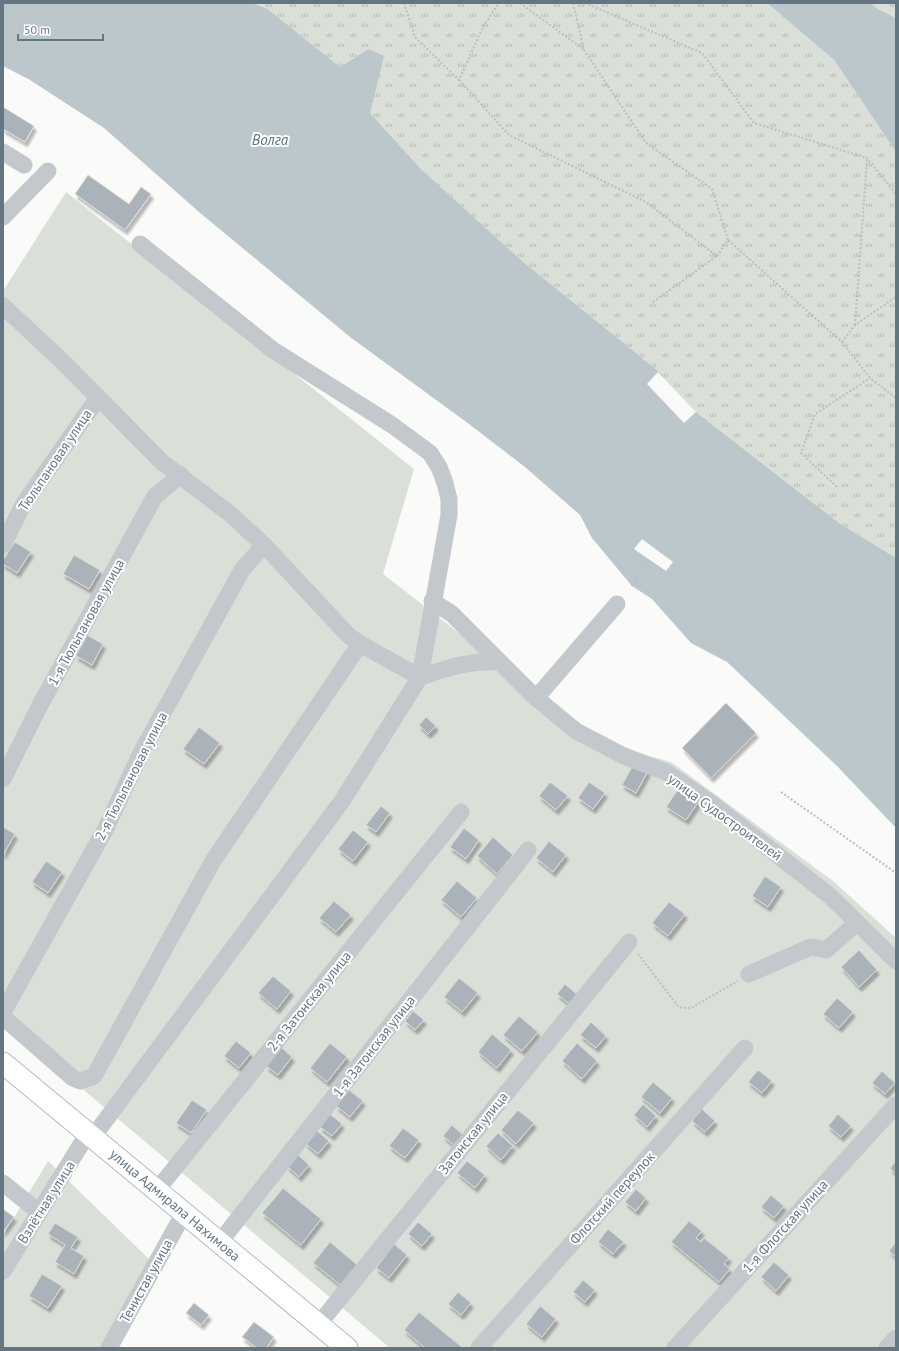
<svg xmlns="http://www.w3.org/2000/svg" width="899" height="1351" font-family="'PT Sans',sans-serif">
<defs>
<pattern id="grass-tufts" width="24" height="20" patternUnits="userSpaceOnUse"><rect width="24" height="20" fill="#dadfd7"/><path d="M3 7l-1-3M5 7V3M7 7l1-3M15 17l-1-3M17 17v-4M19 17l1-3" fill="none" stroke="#b4b9b4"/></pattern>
<filter id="shadow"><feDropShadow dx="2.5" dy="4.5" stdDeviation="1" flood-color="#0004"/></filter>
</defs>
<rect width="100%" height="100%" fill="#fafaf8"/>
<!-- grass -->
<g fill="url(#grass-tufts)">
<polygon points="252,3 767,3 834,60 896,152 896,558 839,523 696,412 657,370 521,260 422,170 370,113 368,49 340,67 268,9"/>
<polygon points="870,3 896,3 896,18 878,9"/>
</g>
<!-- garden -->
<g fill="#dadfd7">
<polygon points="66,192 414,469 383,574 599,742 671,762 833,881 896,938 896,1327 879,1348 390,1348 3,1022 3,291"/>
<polygon points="48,1161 152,1262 101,1348 3,1348 3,1236"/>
</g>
<!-- water -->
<g fill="#bbc7cb">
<polygon points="3,3 252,3 268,9 340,67 368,49 384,56 370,113 422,170 521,260 657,370 696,412 839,523 896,558 896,828 838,767 727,662 691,643 652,599 632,586 592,538 580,515 525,467 469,424 350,337 199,212 104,128 30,80 3,66"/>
<polygon points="767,3 870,3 878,9 896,18 896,152 834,60"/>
</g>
<!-- pier -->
<g fill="#fafaf8">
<polygon points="658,372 696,412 684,423 647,384"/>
<polygon points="642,539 673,562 666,571 634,549"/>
</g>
<!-- building -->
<g fill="#aab3b9" stroke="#dcdcda" filter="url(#shadow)">
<polygon points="3,107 34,126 25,142 3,129"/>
<polygon points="88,175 129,204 141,187 151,194 125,230 75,194"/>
<polygon points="15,542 31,552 17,573 3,564 3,560"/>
<polygon points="74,555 100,570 89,589 63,574"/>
<polygon points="87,635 103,644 92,665 76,656"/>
<polygon points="726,703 756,733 711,778 682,748"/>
<polygon points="426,717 436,726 428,734 419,725"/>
<polygon points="199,727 220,743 204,764 183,749"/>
<polygon points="634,763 648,771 636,793 622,785"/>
<polygon points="550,782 568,796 556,810 539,796"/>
<polygon points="589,782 605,793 593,809 578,798"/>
<polygon points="679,788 699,801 686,820 666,807"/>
<polygon points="381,806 390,813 376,832 366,825"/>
<polygon points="3,827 15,834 3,855"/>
<polygon points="464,828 479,840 466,859 450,847"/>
<polygon points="353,830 368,842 353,861 338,849"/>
<polygon points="493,837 513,855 497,874 477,856"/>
<polygon points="549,841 566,855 553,872 536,858"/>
<polygon points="46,861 62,872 48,893 32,882"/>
<polygon points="765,876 781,887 768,907 752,896"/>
<polygon points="457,881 477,898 461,917 441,900"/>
<polygon points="334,901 351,915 336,932 319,918"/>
<polygon points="669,902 685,914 668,936 652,923"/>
<polygon points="859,950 877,970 859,987 841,967"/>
<polygon points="273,976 291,991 277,1009 258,993"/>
<polygon points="459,978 478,993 462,1012 444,997"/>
<polygon points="565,984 581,998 573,1007 557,994"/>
<polygon points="837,998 853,1012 839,1028 823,1014"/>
<polygon points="413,1011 424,1020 415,1030 405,1021"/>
<polygon points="519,1016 538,1032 522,1051 503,1035"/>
<polygon points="591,1022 606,1036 596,1048 580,1035"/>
<polygon points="492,1034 511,1050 497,1068 478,1052"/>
<polygon points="236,1041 251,1053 239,1068 224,1056"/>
<polygon points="330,1043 347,1057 327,1082 310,1068"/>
<polygon points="577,1043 597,1061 582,1079 562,1061"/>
<polygon points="281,1047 292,1057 278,1075 266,1066"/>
<polygon points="758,1070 772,1081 762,1093 748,1082"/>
<polygon points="882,1071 895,1083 885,1094 872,1083"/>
<polygon points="653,1082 672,1098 660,1113 641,1097"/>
<polygon points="349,1090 363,1101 350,1117 336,1106"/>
<polygon points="192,1100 207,1110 191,1133 176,1123"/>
<polygon points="643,1104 656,1116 647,1127 634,1115"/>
<polygon points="702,1109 715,1121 705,1132 692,1121"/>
<polygon points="518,1110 534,1123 516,1144 501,1130"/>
<polygon points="330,1114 342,1124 332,1136 320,1127"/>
<polygon points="838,1114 851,1126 841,1137 828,1126"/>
<polygon points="452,1125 463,1135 455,1146 443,1136"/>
<polygon points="403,1128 419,1140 405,1158 389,1146"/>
<polygon points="316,1130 329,1141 318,1154 305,1143"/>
<polygon points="498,1133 513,1146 501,1160 486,1146"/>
<polygon points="297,1154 309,1165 299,1177 287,1166"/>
<polygon points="467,1161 485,1175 475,1188 457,1173"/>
<polygon points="896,1161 896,1174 890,1168"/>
<polygon points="283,1188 321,1219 301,1245 262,1213"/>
<polygon points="636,1189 646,1198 636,1211 625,1202"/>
<polygon points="771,1195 784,1206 774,1218 761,1207"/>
<polygon points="3,1209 14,1217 3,1232"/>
<polygon points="689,1221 702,1231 696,1238 701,1242 704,1238 729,1258 724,1264 730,1269 719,1282 671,1242"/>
<polygon points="418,1222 432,1234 422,1246 408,1234"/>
<polygon points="55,1223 78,1237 71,1248 84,1256 74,1274 55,1262 65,1245 48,1234"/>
<polygon points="608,1229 624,1242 613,1254 598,1242"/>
<polygon points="330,1242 361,1268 344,1288 313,1263"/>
<polygon points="896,1242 896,1257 889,1251"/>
<polygon points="394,1244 407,1255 389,1278 376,1268"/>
<polygon points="774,1262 789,1275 776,1291 761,1277"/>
<polygon points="42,1274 62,1286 48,1308 29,1296"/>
<polygon points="583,1280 595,1290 585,1302 573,1292"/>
<polygon points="458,1292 471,1303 461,1315 448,1304"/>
<polygon points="194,1303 209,1315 201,1325 186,1313"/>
<polygon points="540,1306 556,1319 542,1337 526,1324"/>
<polygon points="419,1312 463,1348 425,1348 404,1330"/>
<polygon points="254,1322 274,1337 266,1348 257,1348 242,1337"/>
</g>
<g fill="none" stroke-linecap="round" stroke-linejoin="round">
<!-- major casing -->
<g stroke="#b5babe" stroke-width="23">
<polyline id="major" points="3,1063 347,1348"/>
</g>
<!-- path -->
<g stroke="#bbbfc2" stroke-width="2" stroke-dasharray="2 2" stroke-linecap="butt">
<polyline points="404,3 415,37 459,80 483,27 499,3"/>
<polyline points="520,3 583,49"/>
<polyline points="573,3 584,50 646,143 712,189 728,240"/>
<polyline points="585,3 702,53 754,123 867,158 896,194"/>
<polyline points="459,80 509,135 646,202 717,256 728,240 842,342 870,378 896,398"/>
<polyline points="653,302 717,256"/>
<polyline points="855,325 867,159"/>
<polyline points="842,342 855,325 896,297"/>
<polyline points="837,487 801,453 815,414 870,378"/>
<polyline points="632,586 648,559"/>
<polyline points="781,792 896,873"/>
<polyline points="638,954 678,1006 682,1008 691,1008 738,981"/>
</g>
<!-- minor -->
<g stroke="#c3c8cc" stroke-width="17">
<polyline points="3,152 24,165"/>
<polyline points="3,217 48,171"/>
<polyline points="3,306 64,363 163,463 229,513 264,545 348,635 360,644 420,677 449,515 449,499 445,483 439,467 430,453 392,425 273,350 140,244"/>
<polyline points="3,545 23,505 98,398"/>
<polyline points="432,601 452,614 536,698 576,731 624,756 666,772 711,803 830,896 896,961"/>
<polyline points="536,698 617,604"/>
<polyline points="3,779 39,707 155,496 181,475"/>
<polyline points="749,974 811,947 826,950 857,923"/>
<polyline points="3,1012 106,828 143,749 242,570 264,545"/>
<polyline points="3,1017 73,1078 80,1081 94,1076 213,861 360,644"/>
<path d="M93,1137l249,-336 78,-124c28,-9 50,-17 79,-15"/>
<polyline points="3,1183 39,1212"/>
<polyline points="157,1190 461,812"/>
<polyline points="219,1243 528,850"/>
<polyline points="3,1271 88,1133"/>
<polyline points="318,1325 629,942"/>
<polyline points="109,1348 184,1213"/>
<polyline points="479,1348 745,1048"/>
<polyline points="675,1348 896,1105"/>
<polyline points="887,1348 896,1338"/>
</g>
<!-- major -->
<use href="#major" stroke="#fff" stroke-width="21"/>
</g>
<g text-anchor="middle" stroke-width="4" stroke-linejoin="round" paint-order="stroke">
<!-- street labels -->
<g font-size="14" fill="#657683" stroke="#fff">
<text transform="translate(55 460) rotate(-56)" y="5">Тюльпановая улица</text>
<text transform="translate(86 622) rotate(-61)" y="5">1-я Тюльпановая улица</text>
<text transform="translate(131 776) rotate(-63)" y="5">2-я Тюльпановая улица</text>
<text transform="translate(725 817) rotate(36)" y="5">улица Судостроителей</text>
<text transform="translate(309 1001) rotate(-51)" y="5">2-я Затонская улица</text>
<text transform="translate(374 1046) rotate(-52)" y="5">1-я Затонская улица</text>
<text transform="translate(473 1133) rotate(-51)" y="5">Затонская улица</text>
<text transform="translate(612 1198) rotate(-48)" y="5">Флотский переулок</text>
<text transform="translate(46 1202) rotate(-58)" y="5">Взлётная улица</text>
<text transform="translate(175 1205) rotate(40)" y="5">улица Адмирала Нахимова</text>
<text transform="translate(785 1226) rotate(-48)" y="5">1-я Флотская улица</text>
<text transform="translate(146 1281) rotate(-61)" y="5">Тенистая улица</text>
</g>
<!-- water labels -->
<g font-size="15" font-style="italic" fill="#60757c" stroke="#fff">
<text x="270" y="145">Волга</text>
</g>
</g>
<!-- border -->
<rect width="899" height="1351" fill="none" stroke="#657683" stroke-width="8"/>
<!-- scale -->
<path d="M18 34v6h85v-6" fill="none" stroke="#657683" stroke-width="2"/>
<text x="24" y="34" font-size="12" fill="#657683" stroke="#ffffff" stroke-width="3" paint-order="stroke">50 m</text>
</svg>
